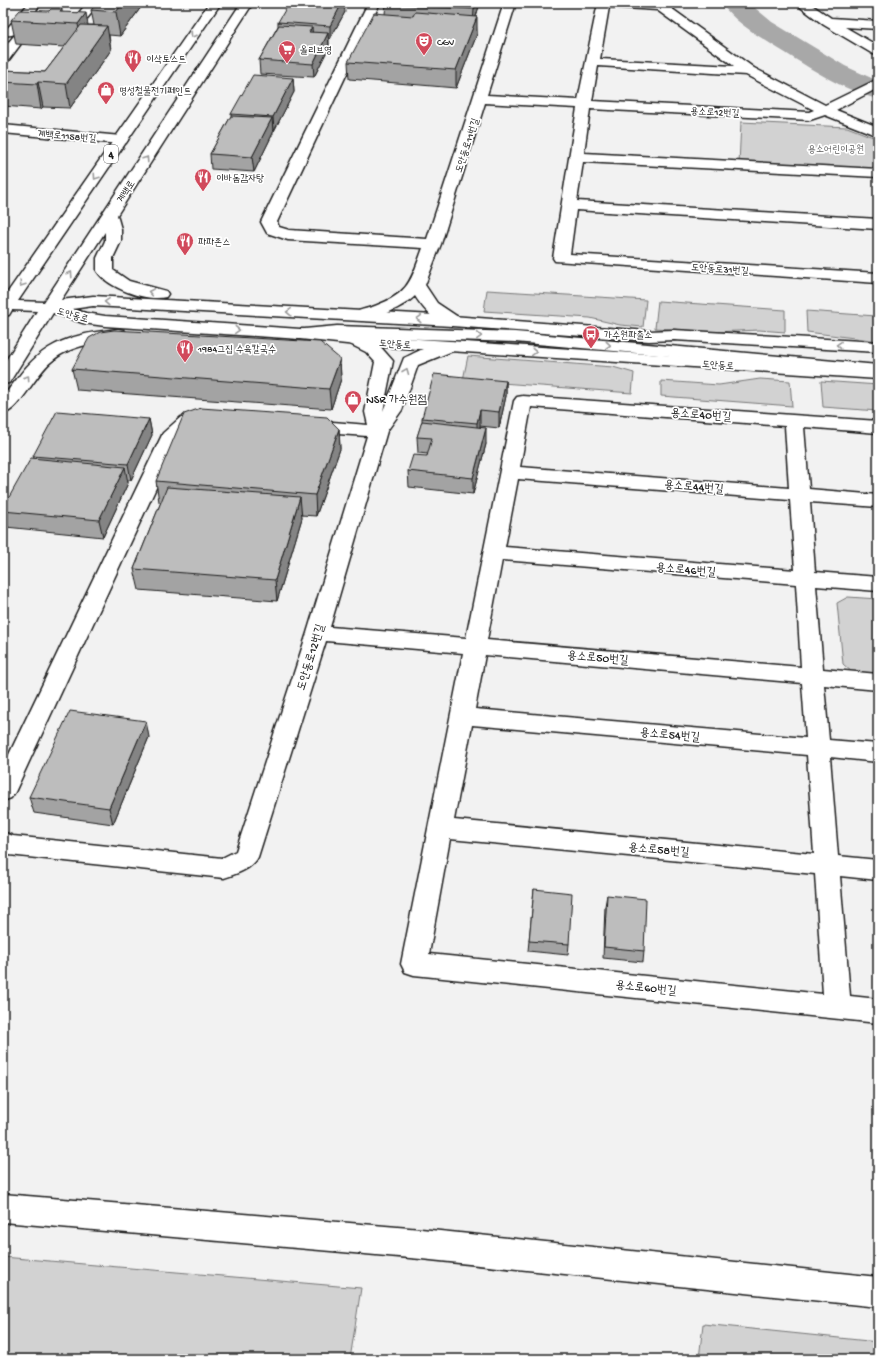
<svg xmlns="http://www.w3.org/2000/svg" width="881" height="1362" font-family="'Gochi Hand','Poor Story',sans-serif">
<rect width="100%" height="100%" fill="#f2f2f2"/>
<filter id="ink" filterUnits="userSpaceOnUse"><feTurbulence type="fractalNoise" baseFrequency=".025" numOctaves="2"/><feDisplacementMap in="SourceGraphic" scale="8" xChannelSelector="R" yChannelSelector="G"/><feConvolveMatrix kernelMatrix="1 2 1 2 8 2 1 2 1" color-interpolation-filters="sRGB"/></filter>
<g filter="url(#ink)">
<!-- green -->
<g fill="#d2d2d2" stroke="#777">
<polygon points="741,122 847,127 878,139 878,171 739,164"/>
<polygon points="487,290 646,300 643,327 620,325 590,318 484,311"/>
<polygon points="658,301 785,310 785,332 759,330 714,332 655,328"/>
<polygon points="806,311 876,316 878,341 807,332"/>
<polygon points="468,356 613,367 634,373 632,393 463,380"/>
<polygon points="760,379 790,381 792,406 661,396 661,381 719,385"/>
<polygon points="821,381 878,385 878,411 823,407"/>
<polygon points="848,597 878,599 878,676 854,674 843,664 837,603"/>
<polygon points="3,1257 361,1288 350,1359 3,1359"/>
<polygon points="703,1324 878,1342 878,1359 699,1359"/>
</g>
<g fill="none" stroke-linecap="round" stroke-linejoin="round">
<!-- river -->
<path fill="#a8a8a8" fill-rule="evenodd" d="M721,3h28l23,19 73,44 33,15v18c-36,-9 -68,-31 -99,-50 -19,-12 -45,-27 -58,-46z"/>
<!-- minor casing -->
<g stroke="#1c1c1c" stroke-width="3">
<g id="minor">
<path d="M29,3h13l-20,23 45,1 20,-24h13l-26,31 -45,-1 -21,28 -5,1v-13l15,-18c-4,4 -7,5 -12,4l-2,-3z"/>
<path d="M368,3h12l-103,219 2,5 10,3 138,9 77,-236h12l-29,92 91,5 20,-97h66l90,65 71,37 53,-26v9l-42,22 42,17v9l-53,-21 -15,5 -220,-11 -6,44 294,16v8l-295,-15 -6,39 301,18v10l-302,-19 -6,44 308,19v10l-323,-22 -2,-3 24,-150 -92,-5 -44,141 -16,41 12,18 21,14 2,4 -2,4c-18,4 -34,-15 -43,-29 -11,11 -45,27 -60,24l-2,-4c4,-7 15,-7 22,-10 35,-13 36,-26 48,-58l-135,-8 -21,-7 -6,-11zM609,7l48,3 77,56 -134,-7zM598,66l148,9 68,35 -5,2 -217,-11z"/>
<polygon points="795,3 809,3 831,18 878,21 878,29 845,27 878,46 878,55 873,54 824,25"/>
<polygon points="3,125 121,136 126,137 128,140 126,143 121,144 3,133"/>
<path d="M337,326l178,6 363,33v10l-363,-33 -152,-5 15,7 15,17 -10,50 21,-53c13,-6 37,-19 51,-16l3,4 -3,4 -37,15 -16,45 -15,21 -57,196 136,11 48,-237 3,-4 6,-1 355,25v12l-74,-6 5,62 69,6v12l-68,-5 5,70 63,5v14l-62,-5 7,83 55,5v16l-54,-5 5,55 49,4v18l-48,-5 8,99 40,4v20l-38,-4 10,120 28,3v24l-464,-48 -9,-3 -4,-8 62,-311 -137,-12 -68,216c-6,12 -22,17 -34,21l-215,-23 -6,-2v-21l10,4 209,22 14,-7 71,-218 60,-197 -58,-4 -6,-2 -3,-4 3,-4 6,-2 59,5 -3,-13 10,-50 -9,-10 -16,-8 -3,-4 3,-3 -50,2 -6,-1 -3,-4 3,-4zM531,407l254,19 4,62 -269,-21zM518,479l272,21 5,70 -290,-23zM502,560l294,24 5,83 -314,-27zM485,655l317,28 4,55 -331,-29zM472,725l335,30 7,99 -360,-34zM450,839l365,35 8,120 -394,-40z"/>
<polygon points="205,413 211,414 214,418 211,422 193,426 180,436 15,792 11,798 3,801 3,767 163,433 181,417"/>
<polygon points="3,1194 421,1229 878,1277 878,1307 421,1259 3,1222"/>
</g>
</g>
<!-- major casing -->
<g stroke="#1c1c1c" stroke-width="3">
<g id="major">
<path d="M209,3h12l-203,298 26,1 197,-299h12l-136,212 4,14v12l-8,17v12l16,11 37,10 2,3 -2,3c-20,5 -58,-9 -69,-26v-13l8,-17v-9l-44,68 32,-4 359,20 197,15 25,-1 204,12v10l-204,-12 -25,1 -197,-15 -340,-19 -19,-1 -21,3 14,4 19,3 195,13 56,6 522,34v10l-522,-34 -56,-6 -195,-13 -22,-3 -30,-10 -44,70 -6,1v-19l34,-54 -25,-1 -3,5 -6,1v-17z"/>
<path d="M118,329l6,1 3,4 -3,4c-25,6 -51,5 -72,23 -16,12 -32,49 -49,53 0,-4 -1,-11 0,-15 2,-6 10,-15 14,-20 27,-38 57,-45 101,-50z"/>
</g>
</g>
<!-- minor -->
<use href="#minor" fill="#fff" fill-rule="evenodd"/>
<!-- major -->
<use href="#major" fill="#fff" fill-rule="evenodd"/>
</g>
<!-- wall -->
<g fill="#a3a3a3" stroke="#1c1c1c">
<polygon points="144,3 120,36 109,35 111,50 70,108 43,107 41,109 3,106 3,70 45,72 64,47 16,44 11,20 49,11 62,9 62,12 88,25 94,25 91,10"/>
<polygon points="386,3 480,3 476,16 477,34 456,88 349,79 348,62 385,14"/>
<polygon points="345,12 330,39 329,39 329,47 314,77 260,74 259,60 278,26 278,22"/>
<polygon points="293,78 294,92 274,131 273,131 273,133 254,172 211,169 210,154 231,116 231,114"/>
<polygon points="340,359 341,379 331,409 77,390 72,369"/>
<polygon points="506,381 506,396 499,428 480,426 480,427 486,444 473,494 409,487 408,471 427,456 428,454 418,453 417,437 422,422 422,418"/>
<polygon points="149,419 152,435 131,480 128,480 128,483 103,537 6,527 3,516 3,508 34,458 33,456"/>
<polygon points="339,429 340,449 316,516 301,515 302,518 277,601 139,590 134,569 161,502 159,502 156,481"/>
<polygon points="149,737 113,824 34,813 29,797"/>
<polygon points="534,889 569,944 568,955 528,951"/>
<polygon points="607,895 644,951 643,962 603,958 605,906"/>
</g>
<!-- shaded-wall -->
<g fill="#848484" stroke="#1c1c1c">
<polygon points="123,3 144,3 120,36 116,12"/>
<polygon points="342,3 344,3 345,12 330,39 330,26"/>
<polygon points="475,3 480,3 473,26 474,9"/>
<polygon points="86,13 90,37 82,48 78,24"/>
<polygon points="477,17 477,34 456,88 456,70"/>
<polygon points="107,26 111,50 70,108 66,84"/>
<polygon points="312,27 313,41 309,32"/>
<polygon points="328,33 329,47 314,77 313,64"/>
<polygon points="293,78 294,92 274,131 273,117"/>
<polygon points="38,82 43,107 41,109 37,84"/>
<polygon points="272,118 273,133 254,172 252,157"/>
<polygon points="340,359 341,379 331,409 329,389"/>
<polygon points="506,381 506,396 499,428 499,412"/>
<polygon points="480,410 480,426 477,439 477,423"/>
<polygon points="149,419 152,435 131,480 128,464"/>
<polygon points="486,428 486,444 473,494 473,478"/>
<polygon points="339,429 340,449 316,516 315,495"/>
<polygon points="125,467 128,483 103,537 99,520"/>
<polygon points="300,497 302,518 277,601 275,580"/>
<polygon points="146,721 149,737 113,824 109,808"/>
</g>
<!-- building -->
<g fill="#bdbdbd" stroke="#1c1c1c">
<polygon points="97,3 123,3 116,12 91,10"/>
<polygon points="289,3 342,3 330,26 278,22"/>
<polygon points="386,3 475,3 474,9 385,4"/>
<polygon points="51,9 62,9 60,12 86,13 78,24 11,20 20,10 49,11"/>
<polygon points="415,12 477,17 456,70 348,62 374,13 413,16"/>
<polygon points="81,25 107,26 66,84 38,82 37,84 3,82 3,70 45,72"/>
<polygon points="279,25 312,27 309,32 328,33 313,64 259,60"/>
<polygon points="253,75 293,78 273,117 231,114"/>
<polygon points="231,116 272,118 252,157 210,154"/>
<polygon points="114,330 320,342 340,359 329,389 72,369 89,338 100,332"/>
<polygon points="434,374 506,381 499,412 480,410 477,423 422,418"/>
<polygon points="201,408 327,417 339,429 315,495 156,481 184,414"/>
<polygon points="57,411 149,419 128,464 33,456"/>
<polygon points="422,421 486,428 473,478 408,471 413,455 427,456 432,438 417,437"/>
<polygon points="31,458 125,467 99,520 3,511 3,508"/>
<polygon points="167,487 300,497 275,580 134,569"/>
<polygon points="70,711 146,721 109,808 29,797"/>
<polygon points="534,889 572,893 569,944 529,941"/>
<polygon points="607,895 646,899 644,951 604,947"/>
</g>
<!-- one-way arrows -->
<defs><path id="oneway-chevron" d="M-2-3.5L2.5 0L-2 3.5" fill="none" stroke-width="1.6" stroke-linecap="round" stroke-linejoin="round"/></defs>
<g stroke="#999">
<use href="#oneway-chevron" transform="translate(193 35) rotate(125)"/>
<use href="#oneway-chevron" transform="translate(146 159) rotate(-57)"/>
<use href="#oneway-chevron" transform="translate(96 177) rotate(124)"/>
<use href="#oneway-chevron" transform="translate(70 274) rotate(-57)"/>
<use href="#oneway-chevron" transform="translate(22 284) rotate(124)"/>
<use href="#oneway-chevron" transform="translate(151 292) rotate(-170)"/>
<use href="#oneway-chevron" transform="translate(107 302) rotate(-177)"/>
<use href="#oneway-chevron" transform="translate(289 312) rotate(-177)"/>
<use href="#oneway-chevron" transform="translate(419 319) rotate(-177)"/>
<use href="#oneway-chevron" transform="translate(237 330) rotate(4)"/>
<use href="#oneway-chevron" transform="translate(479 336) rotate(2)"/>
<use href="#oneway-chevron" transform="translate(608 345) rotate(5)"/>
<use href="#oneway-chevron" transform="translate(839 345) rotate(-176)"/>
<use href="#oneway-chevron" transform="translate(534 352) rotate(4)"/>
<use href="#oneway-chevron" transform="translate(406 371) rotate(-68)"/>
<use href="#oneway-chevron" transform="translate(27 378) rotate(-55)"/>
</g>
</g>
<!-- icons -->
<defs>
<g id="theatre-pin" transform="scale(0.9)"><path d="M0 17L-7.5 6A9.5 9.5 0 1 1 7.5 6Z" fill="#d1495b" stroke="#fff"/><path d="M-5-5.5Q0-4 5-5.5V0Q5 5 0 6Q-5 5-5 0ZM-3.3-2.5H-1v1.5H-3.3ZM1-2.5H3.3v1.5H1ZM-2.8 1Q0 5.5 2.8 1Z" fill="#fff"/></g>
<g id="supermarket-pin" transform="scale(0.9)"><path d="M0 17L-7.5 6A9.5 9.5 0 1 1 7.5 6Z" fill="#d1495b" stroke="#fff"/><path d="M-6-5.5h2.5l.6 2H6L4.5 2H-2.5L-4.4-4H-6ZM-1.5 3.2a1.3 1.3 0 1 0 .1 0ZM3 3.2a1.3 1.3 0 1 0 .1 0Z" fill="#fff"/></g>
<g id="restaurant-pin" transform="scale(0.9)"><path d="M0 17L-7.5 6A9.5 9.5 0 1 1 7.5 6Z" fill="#d1495b" stroke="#fff"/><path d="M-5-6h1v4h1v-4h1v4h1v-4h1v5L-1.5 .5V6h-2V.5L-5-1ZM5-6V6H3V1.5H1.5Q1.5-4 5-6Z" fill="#fff"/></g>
<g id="shop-pin" transform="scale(0.9)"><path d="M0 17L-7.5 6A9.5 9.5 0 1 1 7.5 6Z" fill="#d1495b" stroke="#fff"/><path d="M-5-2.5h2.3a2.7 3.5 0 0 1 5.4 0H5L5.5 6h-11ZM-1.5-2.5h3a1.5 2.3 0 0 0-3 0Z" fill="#fff"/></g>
<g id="bus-pin" transform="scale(0.9)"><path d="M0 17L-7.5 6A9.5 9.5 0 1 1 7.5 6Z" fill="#d1495b" stroke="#fff"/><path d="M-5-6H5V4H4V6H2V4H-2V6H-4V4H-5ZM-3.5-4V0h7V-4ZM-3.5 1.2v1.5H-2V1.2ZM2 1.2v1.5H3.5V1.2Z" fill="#fff"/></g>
</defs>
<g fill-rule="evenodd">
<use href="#theatre-pin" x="424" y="41"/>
<use href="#supermarket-pin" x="287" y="49"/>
<use href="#restaurant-pin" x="133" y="58"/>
<use href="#shop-pin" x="106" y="90"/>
<use href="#restaurant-pin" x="203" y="177"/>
<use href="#restaurant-pin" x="185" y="241"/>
<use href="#bus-pin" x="591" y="334"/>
<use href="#restaurant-pin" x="185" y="348"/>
<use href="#shop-pin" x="353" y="399"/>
</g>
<g text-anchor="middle" stroke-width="3.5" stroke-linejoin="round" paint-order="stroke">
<!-- far-poi labels -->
<g font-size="10" fill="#1c1c1c" stroke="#fff" text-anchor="start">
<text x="437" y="45">CGV</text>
<text x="300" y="53">올리브영</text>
<text x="146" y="62">이삭토스트</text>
<text x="119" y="94">명성철물전기페인트</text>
<text x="216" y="181">이바돔감자탕</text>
<text x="198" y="245">파파존스</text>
<text x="604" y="338">가수원파출소</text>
<text x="198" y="352">1984그집 수육칼국수</text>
</g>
<!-- far-street labels -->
<g font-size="10" fill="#1c1c1c" stroke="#fff">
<text transform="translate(715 111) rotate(3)" y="4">용소로12번길</text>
<text transform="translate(67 135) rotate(5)" y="4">계백로1158번길</text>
<text transform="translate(466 145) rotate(-72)" y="4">도안동로11번길</text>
<text transform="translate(125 191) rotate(-57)" y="4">계백로</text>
<text transform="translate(720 268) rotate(4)" y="4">도안동로31번길</text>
<text transform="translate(73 314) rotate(16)" y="4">도안동로</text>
<text transform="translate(395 343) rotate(4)" y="4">도안동로</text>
<text transform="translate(718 364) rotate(4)" y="4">도안동로</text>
</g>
<!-- far-park labels -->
<g font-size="10" fill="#5c5c5c" stroke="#fff">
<text x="836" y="152">용소어린이공원</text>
</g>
<!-- shield labels -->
<rect fill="#fff" stroke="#606060" stroke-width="1" x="104" y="145" width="14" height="18" rx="3"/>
<g font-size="11" font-weight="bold" fill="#1c1c1c">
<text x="111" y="158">4</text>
</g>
<!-- poi labels -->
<g font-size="12" fill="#1c1c1c" stroke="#fff" text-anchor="start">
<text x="366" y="403">NSR 가수원점</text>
</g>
<!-- street labels -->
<g font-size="12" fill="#1c1c1c" stroke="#fff">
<text transform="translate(701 414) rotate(4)" y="4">용소로40번길</text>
<text transform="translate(694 486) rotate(5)" y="4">용소로44번길</text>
<text transform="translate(686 569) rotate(5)" y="4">용소로46번길</text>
<text transform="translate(310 657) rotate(-73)" y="4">도안동로12번길</text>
<text transform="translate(598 657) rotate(5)" y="4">용소로50번길</text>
<text transform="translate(670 734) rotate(5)" y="4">용소로54번길</text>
<text transform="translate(659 849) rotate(5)" y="4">용소로58번길</text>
<text transform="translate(646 987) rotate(6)" y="4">용소로60번길</text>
</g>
</g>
<!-- margin -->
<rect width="881" height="1362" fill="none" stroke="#fff" stroke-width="16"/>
<rect x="8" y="8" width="865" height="1346" fill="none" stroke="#1c1c1c" stroke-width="1.5" filter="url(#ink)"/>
</svg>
